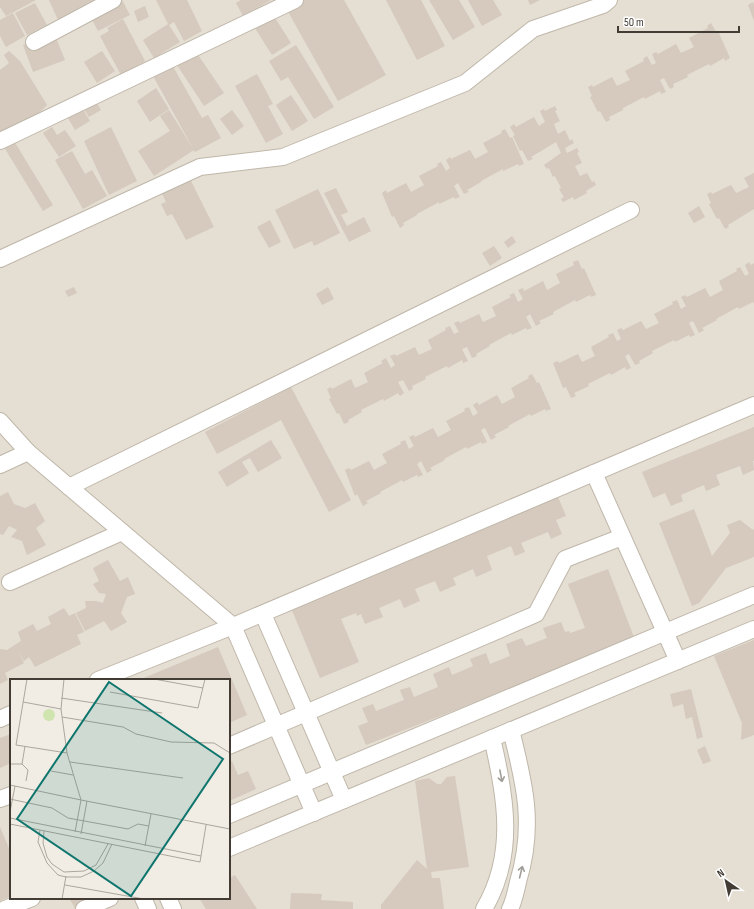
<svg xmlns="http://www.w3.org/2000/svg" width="754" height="909" font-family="'Sofia Sans Condensed',sans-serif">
<rect width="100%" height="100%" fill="#f1ece4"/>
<!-- residential -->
<path fill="#e5ded2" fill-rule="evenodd" d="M0,0h754v909h-754zM11,680h218v218h-218z"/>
<!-- building -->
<g fill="#d5cabd">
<polygon points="0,0 36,0 6,16 0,7"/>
<polygon points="49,0 100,0 58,20"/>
<polygon points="107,0 122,0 130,15 98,31 87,10"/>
<polygon points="156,0 187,0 202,31 184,41 174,22 169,25 180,42 154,58 143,40 168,24"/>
<polygon points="241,0 271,0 243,16 236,3"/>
<polygon points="300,0 344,0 386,75 338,101 286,8"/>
<polygon points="386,0 421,0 445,46 417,60"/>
<polygon points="429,0 459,0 475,27 453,40"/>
<polygon points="468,0 493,0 502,15 482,26"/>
<polygon points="528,0 540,0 530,5"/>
<polygon points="753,2 754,5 754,21 748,5"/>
<polygon points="35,3 47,25 27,35 15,13"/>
<polygon points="145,6 149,17 138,22 134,11"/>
<polygon points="13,13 25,36 6,47 0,36 0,20"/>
<polygon points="272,13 291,43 272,55 253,25"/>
<polygon points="123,19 145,61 121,75 100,36 109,31 107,28"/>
<polygon points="711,23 716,32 718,31 730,58 725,61 724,58 710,66 709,64 687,75 688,77 673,84 674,87 670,89 664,78 660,80 666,92 661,94 660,91 645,99 644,97 623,108 623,110 609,117 610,120 606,122 600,111 598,112 590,97 592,96 588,87 592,85 593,87 612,77 617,86 630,80 625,71 644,61 643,59 647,56 652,65 656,63 652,54 656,52 658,54 676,44 681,53 694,47 689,38 708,28 707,26"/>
<polygon points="54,33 65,60 33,72 23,45"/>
<polygon points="296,45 334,107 314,119 288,77 281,81 269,61"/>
<polygon points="194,49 224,93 204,106 175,62"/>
<polygon points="9,51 20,61 47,105 34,118 3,135 0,131 0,70 9,63 4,55"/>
<polygon points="102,51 115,71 97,83 84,62"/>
<polygon points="171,63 202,118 208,115 221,138 195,152 152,74"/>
<polygon points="257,74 273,104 268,106 283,134 266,143 235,86"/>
<polygon points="156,88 169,109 150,122 137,101"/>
<polygon points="291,95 308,121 292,131 276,105"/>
<polygon points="93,96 101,110 89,117 81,104"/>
<polygon points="77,99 90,121 75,130 62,108"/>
<polygon points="555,106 557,110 555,111 560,121 554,124 558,134 565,130 570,141 572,139 574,143 565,148 566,151 567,153 577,148 579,152 577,153 582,163 575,166 580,176 587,173 592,182 594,181 596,185 586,191 587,193 574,200 573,197 563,202 561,199 564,197 559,189 561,188 555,176 553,177 549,168 547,169 544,165 561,153 556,142 531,157 533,159 528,161 522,150 520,151 513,136 515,135 510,127 514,124 516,127 534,117 539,126 545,122 540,111 544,109 545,111"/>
<polygon points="169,110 194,150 154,176 138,151 170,131 160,116"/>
<polygon points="232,110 244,126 232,135 220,119"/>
<polygon points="52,127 57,135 65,130 76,146 59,157 43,133"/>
<polygon points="111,127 137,181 109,195 84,141"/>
<polygon points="505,129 510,138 512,137 524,164 519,166 518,164 503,171 503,169 481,181 481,182 467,190 469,192 464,194 458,183 454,186 460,197 455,199 454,197 439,204 439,202 417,214 417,215 403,223 404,225 400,228 394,216 392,217 382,193 386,190 387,193 406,183 411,192 424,185 419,176 438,166 437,164 441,162 446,171 450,168 446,160 450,157 451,159 470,150 475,159 488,152 483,143 502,133 501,131"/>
<polygon points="14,141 53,205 43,211 4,147"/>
<polygon points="72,151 85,174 92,170 107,196 83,209 55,160"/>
<polygon points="186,171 214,227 186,240 172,214 167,216 161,204 166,202 158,185"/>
<polygon points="754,173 754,209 728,225 729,227 725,229 719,218 717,219 709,204 711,203 707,194 711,192 712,194 731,185 736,193 749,187 744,178"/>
<polygon points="336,188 348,212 341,215 347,226 364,217 371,231 349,242 324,193"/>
<polygon points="318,189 340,233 314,246 312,241 294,249 275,210"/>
<polygon points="699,206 705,217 694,223 688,213"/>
<polygon points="270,220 281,242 269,248 257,227"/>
<polygon points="512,236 516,242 508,248 504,242"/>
<polygon points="494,246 502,258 490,266 482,253"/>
<polygon points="578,260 582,269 584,268 596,295 591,297 590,295 576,302 575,300 553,312 554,314 539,321 541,323 536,326 530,314 526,317 532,328 527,330 526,328 512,335 511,333 489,345 490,346 476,354 477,356 472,358 467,347 462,349 468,361 463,363 462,360 448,368 447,366 425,377 426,379 412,386 413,389 409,391 403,380 398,382 404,393 400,396 398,393 384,401 383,399 361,410 362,412 348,420 349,422 344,424 339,413 337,414 329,399 331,398 327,389 331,387 332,389 351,379 355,388 368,382 364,373 383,363 381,361 386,358 391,368 395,365 390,356 395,354 396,356 415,347 419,355 432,349 428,340 446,330 445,328 450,326 454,334 459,332 454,323 459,321 460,323 479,314 483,322 496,316 492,307 511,297 509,295 514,293 518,302 523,299 518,290 523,288 524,291 543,281 547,290 560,283 556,274 574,265 573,262"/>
<polygon points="749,262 751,265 754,263 754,304 753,302 739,309 738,307 716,319 717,320 702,328 704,330 699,333 693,321 689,323 695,335 690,337 689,335 675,342 674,340 652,351 653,353 639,361 640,363 635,365 629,354 625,356 631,368 626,370 625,367 611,375 610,373 588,384 589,386 574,393 576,396 571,398 566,387 563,388 553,363 558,361 559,363 578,354 582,362 595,356 591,347 609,337 608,335 613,333 617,341 621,339 617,330 621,328 623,330 641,321 646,329 659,323 654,314 673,304 672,302 677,300 681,309 686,306 681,297 685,295 687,297 705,288 710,297 723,290 719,281 737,271 736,269 740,267 745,276 749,274 745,265"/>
<polygon points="74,287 77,293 68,297 65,291"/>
<polygon points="328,287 334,299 322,305 316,294"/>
<polygon points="532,374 537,383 539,382 551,409 546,411 545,409 531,416 530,414 508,426 509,427 494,435 496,437 491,440 485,428 481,430 487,442 482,444 481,442 467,449 466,447 444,459 445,460 430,468 432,470 427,473 421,461 417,464 423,475 418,477 417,475 403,482 402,480 380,492 381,493 366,501 368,503 363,506 357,494 355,496 345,470 349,468 351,470 369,461 374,470 387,463 382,454 401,444 400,442 405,440 409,449 414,446 409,437 414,435 415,437 433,428 438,437 451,430 446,421 465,411 464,409 469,407 473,416 478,413 473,405 477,402 479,405 497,395 502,404 515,397 511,388 529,378 528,376"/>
<polygon points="291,387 351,500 329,512 281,420 217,454 205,432"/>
<polygon points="754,427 754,461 753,461 754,470 743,475 740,466 716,475 720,485 706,491 704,485 681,495 683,501 671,506 665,493 653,498 642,472"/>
<polygon points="271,440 282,458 258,472 250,458 242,462 249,473 227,487 218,472"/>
<polygon points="8,492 14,504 25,508 35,503 45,521 36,528 46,545 27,555 22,541 11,537 17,530 9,526 3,535 0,534 0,496"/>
<polygon points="558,497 566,516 556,520 562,534 551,539 548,532 521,543 525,552 515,556 511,546 487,556 492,570 476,577 473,569 453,578 456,585 440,592 435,581 415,589 420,601 404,608 400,599 379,608 383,617 365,624 361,614 357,616 356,613 341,619 359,662 320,678 291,608"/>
<polygon points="694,509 712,556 730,533 727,525 740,520 753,530 754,529 754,557 726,568 699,603 692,606 659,523"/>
<polygon points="108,560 120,581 128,577 135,594 127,597 121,613 127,622 111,631 104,621 85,631 76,613 86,608 85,601 96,601 103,603 106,594 99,593 93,584 99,581 93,568"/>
<polygon points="608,569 635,640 366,745 358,726 368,722 362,708 373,704 376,711 404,700 400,690 410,687 414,697 438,687 433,674 449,667 452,675 473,666 470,659 486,653 490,664 510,656 506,644 522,638 526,646 547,638 543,628 561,622 565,632 569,631 570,633 585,628 568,584"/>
<polygon points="64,608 69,616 75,613 84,632 77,635 81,644 35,667 29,657 24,661 18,651 24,663 5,673 8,680 0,684 0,649 7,650 21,641 18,632 33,624 37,631 51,624 48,617"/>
<polygon points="754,640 754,735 741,740 742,723 714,656"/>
<polygon points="218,647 247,715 229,723 229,680 139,680"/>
<polygon points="691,689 703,737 697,739 692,717 686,719 683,704 673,707 670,694"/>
<polygon points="11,734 11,763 0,768 0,738"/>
<polygon points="705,746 711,761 703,764 697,750"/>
<polygon points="232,761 238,775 248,771 256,789 229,801 229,763"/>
<polygon points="455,776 469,867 431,872 432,878 440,878 444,909 381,909 381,905 417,860 427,869 415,781 429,778 437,784 441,784 447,777"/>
<polygon points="0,827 11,853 11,896 0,901"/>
<polygon points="235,875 257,909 206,909 199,898 229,898 229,878"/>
<polygon points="291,893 322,894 321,900 353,902 353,909 290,909"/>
<polygon points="73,898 93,898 75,908 70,900"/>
</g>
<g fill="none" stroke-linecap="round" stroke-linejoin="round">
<!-- street casing -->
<g stroke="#bfb7aa" stroke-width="18">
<g id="street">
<polyline points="34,42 113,0"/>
<polyline points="0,141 295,0"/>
<polyline points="0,259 200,167 283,157 465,83 533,29 603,5 609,0"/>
<polyline points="0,421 28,452 233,626 754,405"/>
<polyline points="0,465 28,452"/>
<polyline points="594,473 678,661"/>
<polyline points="69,487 631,210"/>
<polyline points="10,582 122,532"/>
<polyline points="263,614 344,800"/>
<polyline points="98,680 233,626 314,813"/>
<polyline points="0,719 11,714"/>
<polyline points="229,746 536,614 565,559 622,537"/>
<polyline points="0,799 11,795"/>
<polyline points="229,815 754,595"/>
<polyline points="229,848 754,629"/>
<polyline points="143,898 148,909"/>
<polyline points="168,898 173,909"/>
<polyline points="5,909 32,898"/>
<polyline points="84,909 110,898"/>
<path d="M484,909c32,-54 22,-112 8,-171"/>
<path d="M510,909c4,-8 6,-18 8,-27 17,-56 7,-97 -7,-152"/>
</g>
</g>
<!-- street -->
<use href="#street" stroke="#fff" stroke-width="16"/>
</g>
<!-- one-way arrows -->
<defs><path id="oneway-shaft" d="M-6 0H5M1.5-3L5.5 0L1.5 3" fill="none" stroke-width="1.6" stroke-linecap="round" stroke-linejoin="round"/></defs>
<g stroke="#a19e9a">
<use href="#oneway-shaft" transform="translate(501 776) rotate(79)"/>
<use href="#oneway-shaft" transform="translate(521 872) rotate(-76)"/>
</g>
<!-- overview -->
<g transform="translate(10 679)">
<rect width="220" height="220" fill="#f1ece4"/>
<path d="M33 36a6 6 0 1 1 12 0a6 6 0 1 1-12 0Z" fill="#cfe4ae"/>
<path fill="none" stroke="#aba69e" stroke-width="1" d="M17,0l-11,66 51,8M54,0l-3,30 6,44 14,47 149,29M144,0l49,9M100,13l88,16 7,-29M51,19l101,15M13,23l38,7M52,38l61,10 13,7 35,8 43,1 16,10M60,83l113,16M0,85h12l3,-18M12,85l6,6 -2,11M41,92l22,4M0,106l71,15 -6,32M0,120l42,9 16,10 60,11 10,-5 11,2M0,133l5,-26M0,139l191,38M0,145l190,38 6,-37M30,151l-2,12 9,21 11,12 8,2h15l13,-6 9,-8 9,-19M34,152l-1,12 4,14 5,7 12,8 20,-1 12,-6 12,-21M71,155l6,-33M135,167l6,-32M55,206l79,14M52,220l4,-23"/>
<path fill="#0f766e" fill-opacity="0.15" stroke="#0f766e" stroke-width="2" d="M99,3l114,77 -92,137 -114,-77z"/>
<rect width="220" height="220" fill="none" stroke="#433c34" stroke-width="2"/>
</g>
<!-- north arrow -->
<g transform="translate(726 881) rotate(326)" stroke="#ffffff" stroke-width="3" paint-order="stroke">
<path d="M0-3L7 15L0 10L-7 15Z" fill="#433c34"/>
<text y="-6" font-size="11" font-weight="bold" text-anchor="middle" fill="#433c34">N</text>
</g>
<!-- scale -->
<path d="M618 26v6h121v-6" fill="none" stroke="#433c34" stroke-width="2"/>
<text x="624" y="26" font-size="12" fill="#433c34" stroke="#ffffff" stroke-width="3" paint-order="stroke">50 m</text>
</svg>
